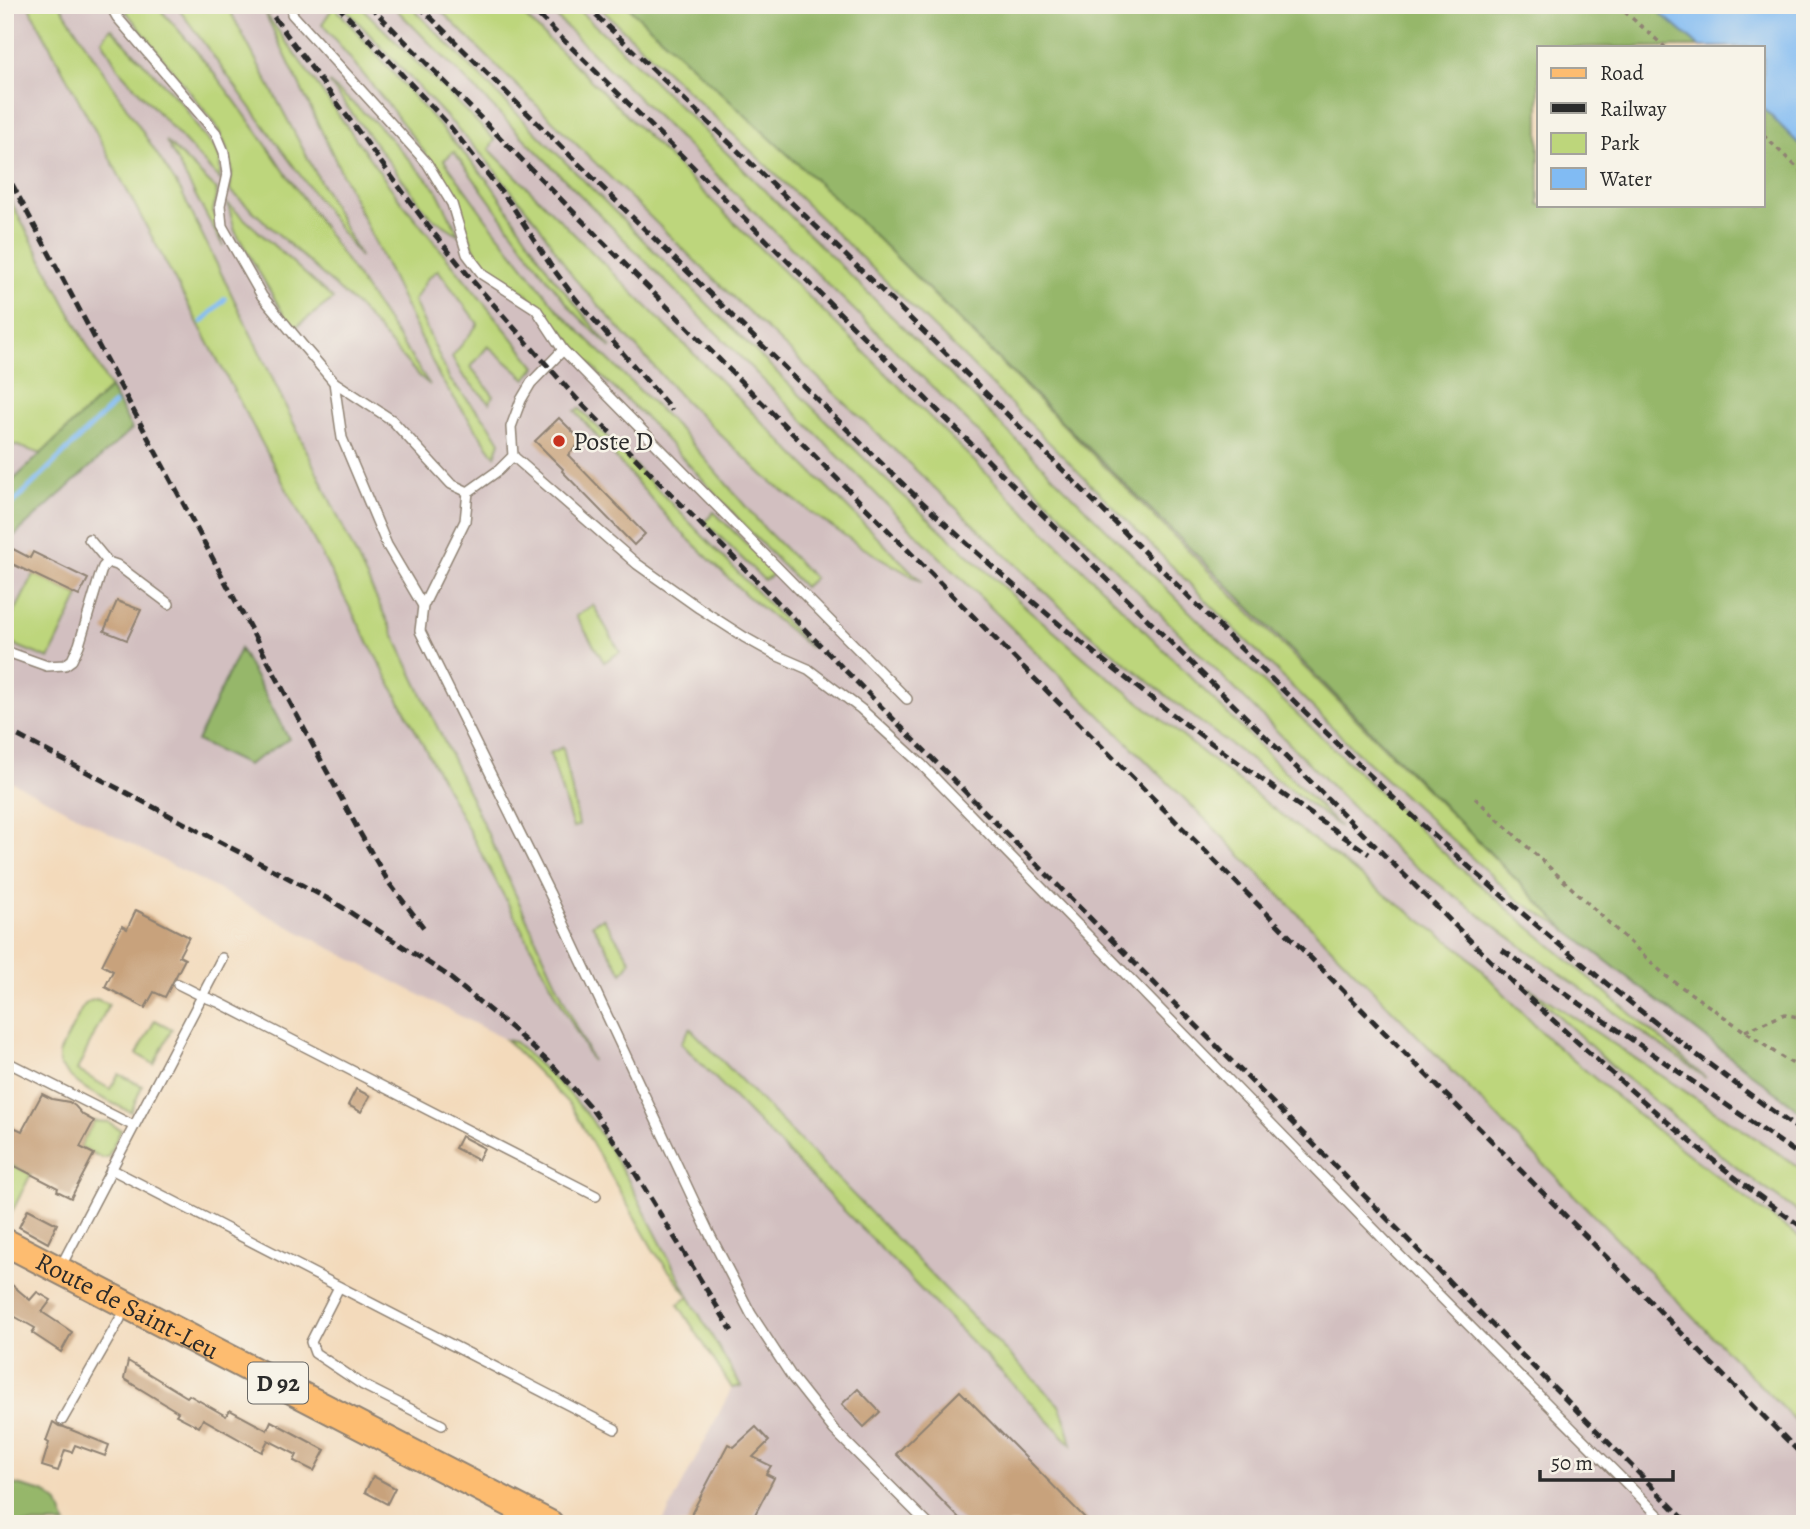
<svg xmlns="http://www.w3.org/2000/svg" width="1810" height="1529" font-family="Alegreya,serif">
<rect width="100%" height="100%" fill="#f7f3e8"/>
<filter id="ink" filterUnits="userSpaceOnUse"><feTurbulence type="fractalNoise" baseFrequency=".0143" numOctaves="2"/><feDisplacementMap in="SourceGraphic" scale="14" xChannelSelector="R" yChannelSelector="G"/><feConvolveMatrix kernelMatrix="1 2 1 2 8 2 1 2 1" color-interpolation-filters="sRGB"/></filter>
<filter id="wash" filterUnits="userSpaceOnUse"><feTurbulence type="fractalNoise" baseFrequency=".00686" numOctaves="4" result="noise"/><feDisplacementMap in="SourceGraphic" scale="28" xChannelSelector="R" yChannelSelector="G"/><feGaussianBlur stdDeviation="1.57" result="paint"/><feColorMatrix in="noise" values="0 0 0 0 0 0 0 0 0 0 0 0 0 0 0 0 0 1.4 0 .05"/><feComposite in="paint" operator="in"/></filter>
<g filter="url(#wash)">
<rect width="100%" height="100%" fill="#f3dabb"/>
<!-- industrial -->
<polygon fill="#d2bfc0" points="5,5 626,5 864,225 1236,594 1565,929 1805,1115 1805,1524 662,1524 732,1388 678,1304 689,1297 654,1251 571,1106 506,1040 5,778"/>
<!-- green -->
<g fill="#bdd67b" stroke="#748053" stroke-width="2">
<polygon points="28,5 60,5 181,191 269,371 486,830 592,1061"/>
<path d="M121,5h35c50,53 92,113 133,173 48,68 94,137 141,207l-13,-11 -58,-66 -129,-118 2,-19 -3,-18 -13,-28z"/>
<polygon points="175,5 227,5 360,257 184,16"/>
<polygon points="342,5 359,5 495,140 489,149 922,582 860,546 809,511 765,477 684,400 573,277 537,222 483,156"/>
<polygon points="392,5 409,5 656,253 883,477 1021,603 1088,661 1270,806 1364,879 1464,952 1548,1039 1648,1123 1756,1206 1805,1241 1805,1431 1211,825 881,499"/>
<polygon points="435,5 513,5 606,95 1169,655 1340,827 1187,712 1085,630 698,264"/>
<polygon points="544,5 573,5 640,67 1201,623 1460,868 1706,1078 1505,934 1397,852 1020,473"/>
<polygon points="597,5 626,5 864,225 1565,929 1518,900 1363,758 961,354 771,170"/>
<polygon points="334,6 490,183 553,277 611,348 573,311 548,280 454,152 444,160 487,220 558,310 681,431 765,529 814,578 804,587 756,538 645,417 601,376 560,328 525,293 479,261 447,182 390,107 322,24"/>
<polygon points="264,11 396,195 536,367 526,379 488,346 471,367 493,395 490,403 463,376 452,357 478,324 438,270 427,279 414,301 450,380 489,424 500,442 495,456 440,378"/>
<polygon points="111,28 184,106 201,133 215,148 220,159 220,180 120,71 102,40"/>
<polygon points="329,83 376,123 436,189 459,235 430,216"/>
<polygon points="166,141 217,190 213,212 218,223 223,246"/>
<polygon points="5,190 110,388 42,454 5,442"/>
<polygon points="228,204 333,299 297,326 287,320 235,231"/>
<polygon points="580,409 811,648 746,595 674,525 575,411"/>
<polygon points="714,512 776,573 764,580 705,522"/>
<polygon points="34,574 79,596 49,659 5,641 5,631"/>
<polygon points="593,605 620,652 604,662 576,616"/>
<polygon points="563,747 579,825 573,828 550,753"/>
<polygon points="603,918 631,961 622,973 592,924"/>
<polygon points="1528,987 1805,1171 1805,1217 1742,1172 1614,1068"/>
<path d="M96,999l13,5 -32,66 33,19 9,-15 23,12 -11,26c-29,-14 -52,-22 -72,-48v-10l23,-46 5,-6z"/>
<polygon points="155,1020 172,1029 154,1064 137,1054"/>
<polygon points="690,1028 1059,1405 1067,1425 1072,1445 681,1043"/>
<polygon points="506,1040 515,1042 570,1094 591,1119 627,1178 689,1297 741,1386 732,1388 678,1304 689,1297 654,1251 571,1106"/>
<polygon points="94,1121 108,1122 121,1130 108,1157 102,1158 80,1147"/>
<polygon points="5,1161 31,1174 7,1222 5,1221"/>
</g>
<!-- forest -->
<g fill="#96b76b" stroke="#60714b" stroke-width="2">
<polygon points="626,5 1651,5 1700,47 1539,47 1539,205 1763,205 1763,108 1805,150 1805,1115 1565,929 1236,594 864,225"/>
<polygon points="110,388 132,429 5,544 5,488"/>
<polygon points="240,649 289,739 247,765 197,741"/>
<polygon points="5,1482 44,1492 58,1503 66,1524 5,1524"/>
</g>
<!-- water -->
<polygon fill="#81bbf3" stroke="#56738f" stroke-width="2" points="1651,5 1805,5 1805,150 1763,108 1763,47 1700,47"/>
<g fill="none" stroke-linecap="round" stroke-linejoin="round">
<!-- stream -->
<g stroke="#81bbf3" stroke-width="5">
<polyline points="202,322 225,299"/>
<polyline points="5,511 114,404"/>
</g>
</g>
<g id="blocks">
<!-- building -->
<g fill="#c8a27b">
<polygon points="559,418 582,441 568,455 645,534 634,545 562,471 563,469 535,441"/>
<polygon points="13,549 30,558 33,552 88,579 79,596 8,562"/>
<polygon points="117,601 141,610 127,640 104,631"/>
<polygon points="136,910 189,937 179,956 185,959 165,997 154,992 145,1008 105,987 113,971 102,965 122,926 127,929"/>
<polygon points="356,1089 370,1096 361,1112 348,1105"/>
<polygon points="42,1094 52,1099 69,1102 75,1106 83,1115 94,1121 80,1147 94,1154 71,1198 57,1191 58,1188 5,1161 5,1123 22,1131"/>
<polygon points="461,1136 484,1148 478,1160 455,1148"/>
<polygon points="28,1209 57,1224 48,1243 19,1227"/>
<polygon points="5,1279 30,1300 37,1292 51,1300 42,1312 72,1332 61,1352 32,1333 35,1328 5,1311"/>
<polygon points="128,1361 187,1397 189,1395 226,1416 230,1410 267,1430 271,1421 325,1450 314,1471 294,1461 297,1455 268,1440 262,1452 203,1419 199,1427 176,1415 178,1412 124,1379"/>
<polygon points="858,1389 880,1412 864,1427 842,1404"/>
<polygon points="960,1391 1091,1524 965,1524 896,1454"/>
<polygon points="53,1422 59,1426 64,1427 109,1445 105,1456 75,1445 72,1452 65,1450 58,1471 42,1466 49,1443 46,1441"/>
<polygon points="756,1427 769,1441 753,1457 771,1466 766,1474 774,1478 750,1524 686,1524 728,1444 734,1447"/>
<polygon points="373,1476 395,1488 387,1504 365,1492"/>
</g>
</g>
</g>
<g filter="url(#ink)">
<use href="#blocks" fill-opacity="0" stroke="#8f8273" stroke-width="2"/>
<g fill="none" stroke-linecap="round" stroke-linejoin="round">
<!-- service casing -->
<g stroke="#8f8273" stroke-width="12">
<g id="service">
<polyline points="110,5 117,17 216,133 224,152 227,174 220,205 222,226 262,296 304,347 334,382 342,438 387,545 423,606"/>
<polyline points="292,14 427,163 452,204 467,254 483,275 536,309 563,350"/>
<polyline points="334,382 392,420 451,484 468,492"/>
<polyline points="513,456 637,564 699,608 744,637 778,656 808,669 861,709 921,764 1398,1254 1667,1524"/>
<polyline points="89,539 108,562"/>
<polyline points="5,651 47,666 65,665 72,660 79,645 101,572 103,567 108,562 117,565 169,604"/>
<polyline points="907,699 563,350 531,383 521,400 511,427 513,456 499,470 468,492 465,521 423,606 420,631 550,894 708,1231 751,1314 792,1377 834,1430 928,1524"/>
<polyline points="178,984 202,996 218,1002 596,1196"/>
<polyline points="5,1061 134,1126"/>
<polyline points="111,1169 615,1429"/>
<polyline points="61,1266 222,958"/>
<polyline points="339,1287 311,1342 315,1353 363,1385 442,1425"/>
<polyline points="62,1420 120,1319"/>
</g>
</g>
<!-- primary casing -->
<g stroke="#8f8273" stroke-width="30">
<g id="primary">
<path id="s1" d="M5,1242l545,282"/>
</g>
</g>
<!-- path -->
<g stroke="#8f8273" stroke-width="3.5" stroke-dasharray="5 5" stroke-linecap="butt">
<polyline points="1617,5 1665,47"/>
<polyline points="1763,135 1805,175"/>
<polyline points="1475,798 1666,976 1780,1056 1805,1071"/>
<polyline points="1745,1031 1785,1014 1805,1019"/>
</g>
<!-- service -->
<use href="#service" stroke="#fff" stroke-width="9"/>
<!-- primary -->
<use href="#primary" stroke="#fdbc70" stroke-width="26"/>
<!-- rail -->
<g stroke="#2b2b2b" stroke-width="5" stroke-dasharray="10 5" stroke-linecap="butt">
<polyline points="265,5 428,226 472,280 576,398 1689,1524"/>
<polyline points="337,5 449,125 511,204 551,266 575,298 672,410"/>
<polyline points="369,5 1805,1458"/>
<path d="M418,5l455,450c81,79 166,155 255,225 78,61 159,118 241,174"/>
<path d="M528,5l152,149 842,838c92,83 180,166 283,237"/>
<path d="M585,5c152,144 302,289 450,437 86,87 173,174 260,260 48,47 95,94 145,139 116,104 237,203 365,293"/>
<polyline points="5,171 360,833 389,883 424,928"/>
<polyline points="5,729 334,902 444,973 510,1027 553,1066 591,1108 624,1155 732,1331"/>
<polyline points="1502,950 1805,1159"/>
</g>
</g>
</g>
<!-- markers -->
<circle fill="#c8321e" stroke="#f7f3e8" stroke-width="2.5" cx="559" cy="441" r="7"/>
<g text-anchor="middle" stroke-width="5" stroke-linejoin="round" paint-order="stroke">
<!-- shield labels -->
<rect fill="#f7f3e8" stroke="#686764" stroke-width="2" x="248" y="1362.5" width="60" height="41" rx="5"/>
<g font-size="24" font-weight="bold" fill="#2b2b2b">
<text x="278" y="1391">D 92</text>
</g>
<!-- poi labels -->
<g font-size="26" fill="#2b2b2b" stroke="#f7f3e8" text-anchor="start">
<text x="573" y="450">Poste D</text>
</g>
<!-- street labels -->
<g font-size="26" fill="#2b2b2b" stroke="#f7f3e8">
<text dy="9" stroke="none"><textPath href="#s1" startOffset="138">Route de Saint-Leu</textPath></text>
</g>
</g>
<!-- margin -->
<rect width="1810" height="1529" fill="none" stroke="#f7f3e8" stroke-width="28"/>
<!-- legend -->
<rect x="1537" y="46" width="228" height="161" fill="#f7f3e8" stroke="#a5a39c" stroke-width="2"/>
<rect x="1551" y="68" width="35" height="10" fill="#fdbc70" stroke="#a5a39c" stroke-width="2"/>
<text x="1600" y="80" font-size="21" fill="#2b2b2b">Road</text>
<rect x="1551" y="103" width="35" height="10" fill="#2b2b2b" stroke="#a5a39c" stroke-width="2"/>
<text x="1600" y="116" font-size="21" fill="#2b2b2b">Railway</text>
<rect x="1551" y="133" width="35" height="21" fill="#bdd67b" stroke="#a5a39c" stroke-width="2"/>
<text x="1600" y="150" font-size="21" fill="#2b2b2b">Park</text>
<rect x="1551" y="168" width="35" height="21" fill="#81bbf3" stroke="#a5a39c" stroke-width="2"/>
<text x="1600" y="186" font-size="21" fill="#2b2b2b">Water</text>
<!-- scale -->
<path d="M1540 1470v10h133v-10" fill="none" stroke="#2b2b2b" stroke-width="3.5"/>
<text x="1551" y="1470" font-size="21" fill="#2b2b2b" stroke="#f7f3e8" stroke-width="5" paint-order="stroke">50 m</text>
</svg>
